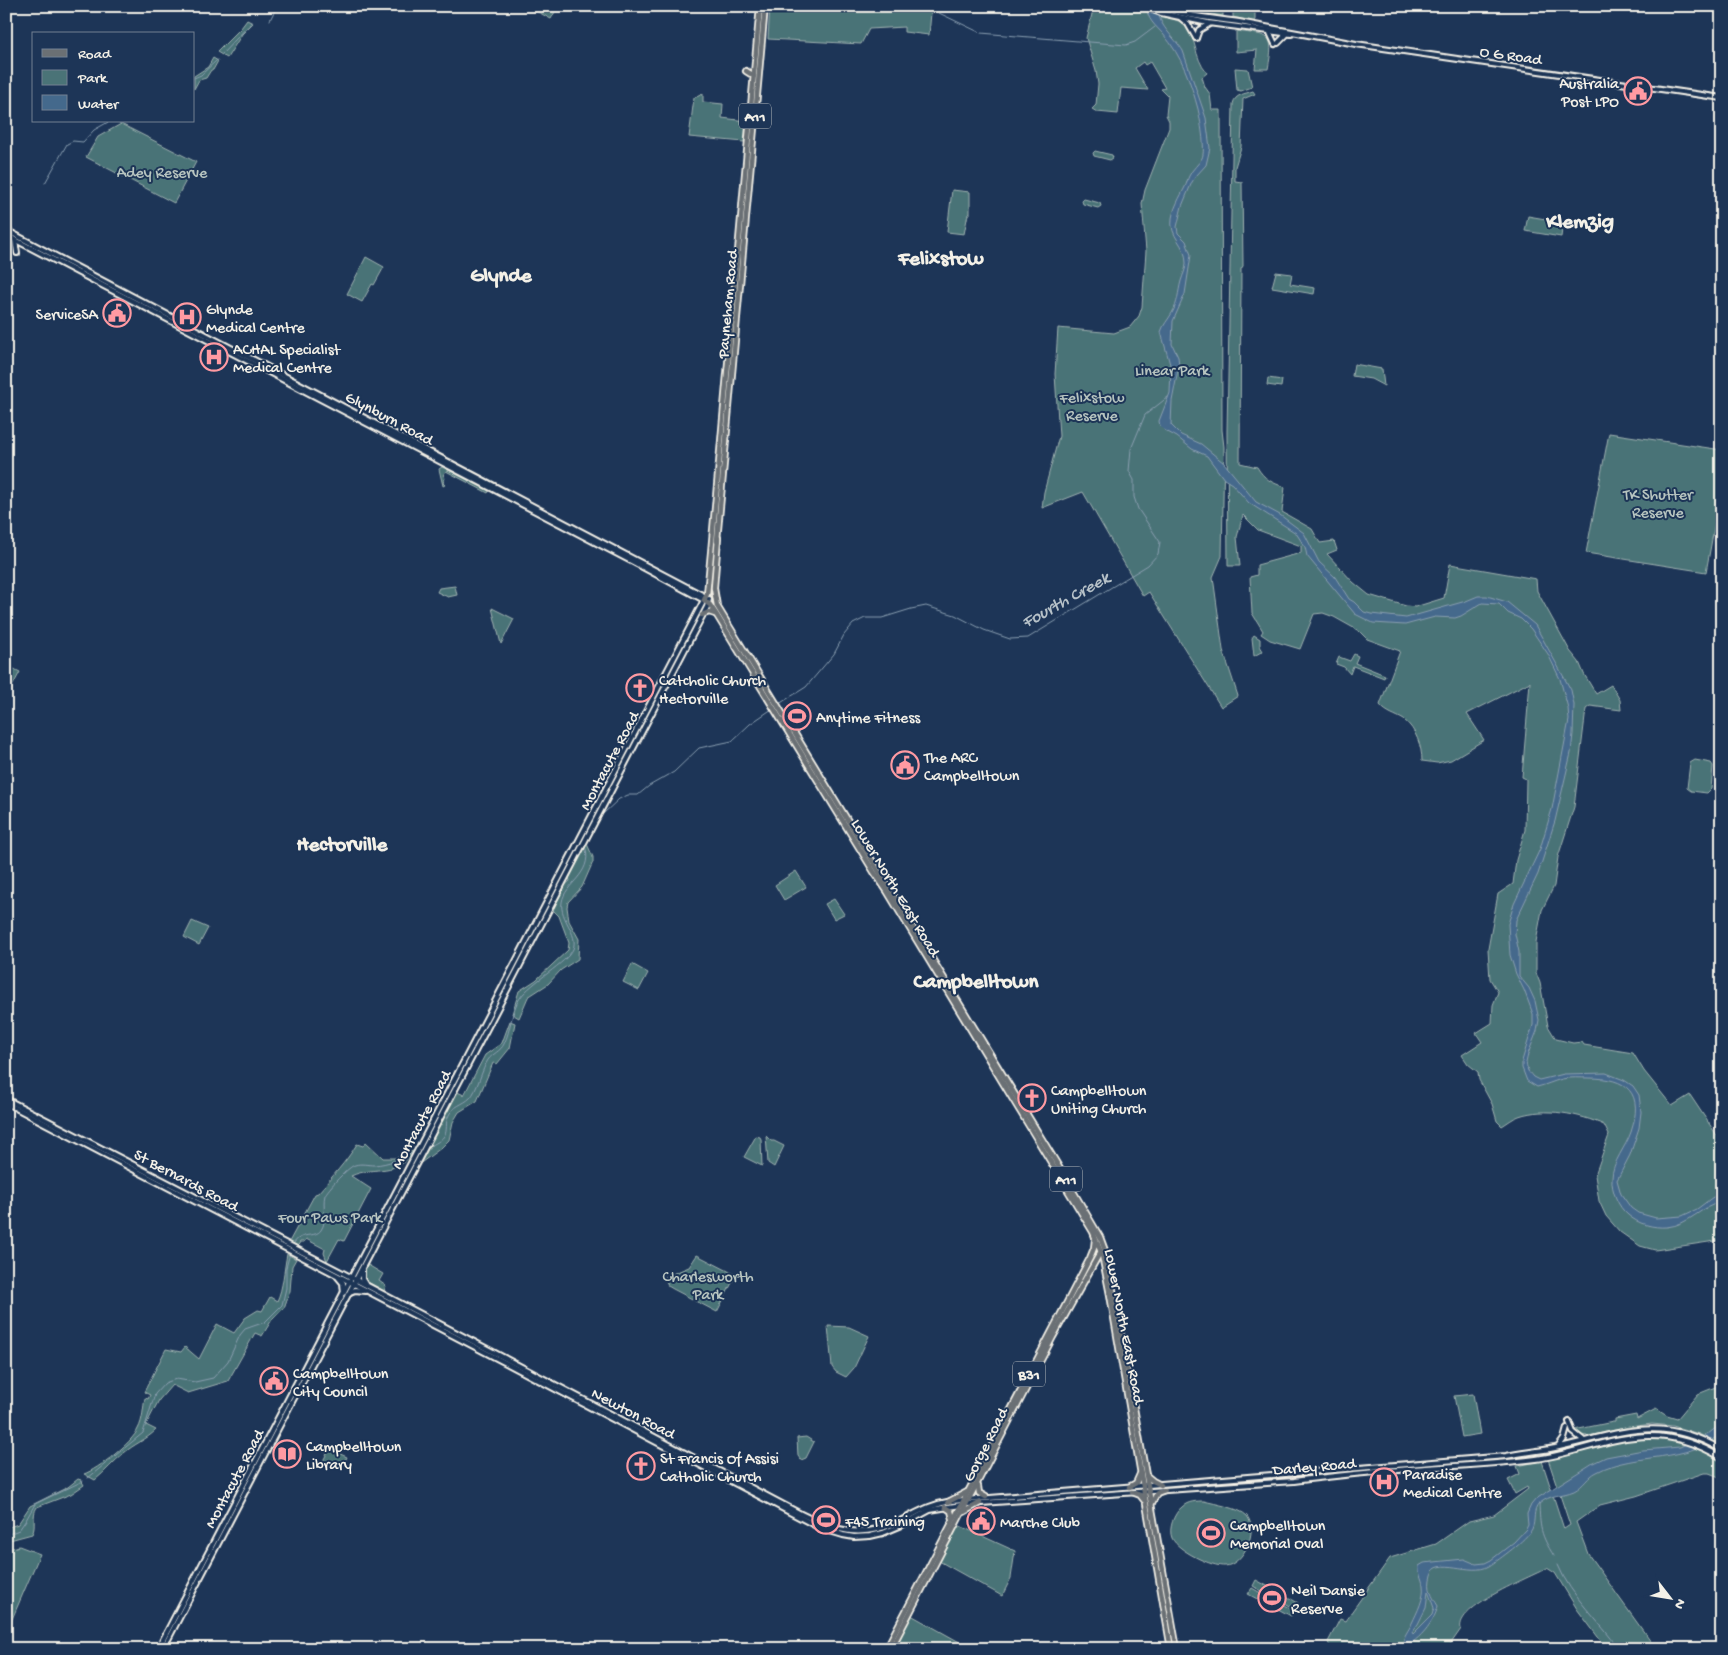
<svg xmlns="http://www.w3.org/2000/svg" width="1728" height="1655" font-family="'Gochi Hand',sans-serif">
<rect width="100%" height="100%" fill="#1d3557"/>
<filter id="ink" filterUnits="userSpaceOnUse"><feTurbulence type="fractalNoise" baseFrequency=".02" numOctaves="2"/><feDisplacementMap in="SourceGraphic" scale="10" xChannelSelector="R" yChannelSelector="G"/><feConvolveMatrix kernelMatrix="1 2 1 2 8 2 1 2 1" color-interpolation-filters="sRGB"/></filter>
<g filter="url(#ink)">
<!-- green -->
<g fill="#4a7377" stroke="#9fb2b0">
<polygon points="527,6 554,6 557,8 551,19"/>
<polygon points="770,6 917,6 931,13 929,35 904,32 904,27 869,29 861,44 768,39"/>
<path d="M1094,6h42l48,17c13,13 9,34 23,50l-5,4 3,10 5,7 2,16h9l1,320 2,17 -2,109 -9,21 10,73 15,46 -17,11 -72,-115 -6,4 -60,-104 -41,16 2,-16 15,-56 -4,-62 3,-46 56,5 16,-6 9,-11 3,-9 4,-56 -4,-47 3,-14 24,-62v-7l-3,-6 2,-19 -7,-7 4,-1 -15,-26 -5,3 -2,-3 -8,6 13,22 -27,-2 -3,26 -21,-2 -5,-3 4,-4 2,-21 -2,-13 -10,-33z"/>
<polygon points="1165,6 1223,6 1223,16"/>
<polygon points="1233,6 1255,6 1255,22 1233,17"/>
<polygon points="247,20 253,23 242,34 227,58 217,52 241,28"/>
<path d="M1236,31c34,5 39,1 32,38h-13l2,-19 -21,2z"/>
<polygon points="213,58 218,61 213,70 211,70 206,78 199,80 194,89 194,76 208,67"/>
<polygon points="1235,68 1248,69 1252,87 1241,91 1237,90"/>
<path d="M1253,91l2,3 -12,5 -2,48 -6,20v14l7,1 1,84 -2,3 -1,194 17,4c7,12 15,16 28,20l-3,25 30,17 8,14 14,-2 3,9 -10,4 26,28 16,13 37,11 9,1 29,-9 6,-34 86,15 1,12 33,60 9,11 5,12 12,20 15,-9 9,15 1,10 -31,-4 -4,3 -12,98 -16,50 -4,29 -12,24 -6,32v31l4,10 8,43 8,13 17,4 9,-1 2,3 49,8 11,18 28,35 18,-11 32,48v97l-67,10 -15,-4 -20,-14 -14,-16 -7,-15 -4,-26 14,-40 -5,-10c-24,-11 -59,-18 -85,-9 -6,2 -12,7 -17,10l-5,-5 -5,-17 -13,-24 -1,-8 -10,-8 -6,-9 20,-13 -6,-9 16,-10 1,-18 5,-13 -8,-13 -2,-30 10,-55 15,-10 3,-24 9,-30 1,-51 -4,-2 8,-95 -63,32 17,26 -33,20 -14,3 -15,-2c0,-14 -6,-32 -18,-41 -8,-5 -18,-7 -24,-15l20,-54 -33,-12 -8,-8 -25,-14 -11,-4 -9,1 -14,35 -30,-9 -9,-6 2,-3 -11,-18 -2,-36 7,-2v-10l44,-12v-7l-43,-16 -15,-15 -6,22 3,29h-12l-1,-134 6,-328c2,-10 12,-10 20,-13z"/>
<polygon points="703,94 703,102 723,104 722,118 746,121 744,142 689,137 694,98"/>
<polygon points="121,124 196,162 174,203 86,157 98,137"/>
<polygon points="1095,151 1112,155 1113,158 1110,160 1094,156 1093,153"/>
<polygon points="952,190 970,192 970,214 968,214 964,234 947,232"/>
<polygon points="1084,199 1100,203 1101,206 1098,208 1083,204 1082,201"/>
<polygon points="1528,216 1563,222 1561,237 1525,231"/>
<polygon points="366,257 384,267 374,285 372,284 362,302 347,294"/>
<polygon points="1276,272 1292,274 1290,284 1315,288 1314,294 1272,287"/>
<polygon points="1354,364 1382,369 1384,386 1371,379 1352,376"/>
<polygon points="1268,378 1282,380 1281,387 1267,385"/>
<polygon points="1609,433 1722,450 1722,513 1715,523 1706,572 1586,553"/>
<polygon points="442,467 489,491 488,493 446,471 443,475 445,478 443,483 445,485 443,486 439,469"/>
<polygon points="455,586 457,595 448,597 437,592 439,588"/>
<polygon points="492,608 514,619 501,644"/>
<polygon points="1254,635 1260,639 1260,646 1263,651 1254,656 1252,638"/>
<polygon points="1354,654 1358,656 1355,663 1385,675 1384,678 1353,666 1350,674 1344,667 1336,664 1339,657 1350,661"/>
<polygon points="6,665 20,672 6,698"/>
<polygon points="1695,760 1711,763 1713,766 1711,789 1707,793 1691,791 1687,788 1690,763"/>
<polygon points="587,844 593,857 593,862 582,887 568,902 567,907 569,921 579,939 578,959 561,970 548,984 528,997 519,1018 512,1014 519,991 536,980 568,950 569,943 559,916 553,910 565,885 570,881 569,878"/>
<polygon points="796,871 806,887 784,900 775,885"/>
<polygon points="834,899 844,914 834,919 825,904"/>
<polygon points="192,921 208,928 199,945 184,937"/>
<polygon points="632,964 648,973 639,990 623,982"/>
<polygon points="510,1021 515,1023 510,1048 497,1064 493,1063 477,1101 459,1112 453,1122 449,1140 441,1148 418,1165 455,1091 464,1095 485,1055 502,1043"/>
<polygon points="756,1136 760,1137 761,1139 762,1166 744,1157"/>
<polygon points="766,1136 771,1141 774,1141 784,1146 774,1167 768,1163"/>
<path d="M366,1142l17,16h13l17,-7c-14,26 -38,14 -62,25l20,13 -27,52 -5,-2 -12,22 -3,-8 1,-4 -19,-10 -2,3h-4l-3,5 -8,-5 26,-48 3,-1c14,-16 28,-31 39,-49l6,2z"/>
<path d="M287,1254l9,5 -4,7 -2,25 -6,17 -11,10 -11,18 -7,-3 -27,48 -40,12 -16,-8 -13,15 -13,25 10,5c-10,10 -22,14 -32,23 -11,9 -19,19 -29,27l-11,-6c14,-5 48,-31 54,-45 5,-9 5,-21 7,-31l3,1 2,-4 -6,-3 22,-43 15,3 4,-5 14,12 18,-35 17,9 11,-15 13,-8 4,1 8,-14 7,4c6,-12 7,-32 10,-47z"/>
<polygon points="697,1255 736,1275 717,1312 673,1289 668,1286 665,1277 689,1267"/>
<polygon points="368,1265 383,1274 379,1281 386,1286 384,1291 366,1281 363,1273"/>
<polygon points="828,1326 849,1327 869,1336 854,1368 846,1377 836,1372 832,1367"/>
<polygon points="1722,1381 1722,1446 1699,1434 1673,1426 1652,1424 1629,1427 1588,1436 1581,1435 1574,1430 1613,1422 1615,1422 1615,1419 1636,1415 1637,1419 1656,1409 1667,1416 1677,1419 1698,1394 1718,1386"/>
<polygon points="1473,1394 1480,1434 1462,1437 1454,1396"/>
<polygon points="806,1437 814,1442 806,1458 801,1460 798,1456 797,1438"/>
<path d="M1655,1438c24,3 48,9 67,24v16l-13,-5h-5l-68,23 -36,9 -24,17 12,32 68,95h-49l-30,-40 -22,-36 -8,-5c-18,10 -92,38 -86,61l-14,20h-116l-3,-7 12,-23 5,2 45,-63 46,-14 33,-23 25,-6 34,-26 -1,-2 -12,7 -7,-14 12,-6 -3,-8 25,-5 22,68 6,-4 -22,-66 84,-20z"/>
<polygon points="329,1449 347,1457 343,1465 336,1462 333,1466 323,1461"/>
<path d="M78,1479l3,1 3,5 -13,9 -34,13c-6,9 0,19 -5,27l-26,7v-13l12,-4 12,-18 38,-19z"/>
<path d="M1204,1501c11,3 36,7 43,15 12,15 -4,49 -22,50 -13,1 -47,-15 -53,-28 -4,-9 2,-25 10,-31 6,-6 15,-6 22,-6z"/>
<polygon points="958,1525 1015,1551 1011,1578 1002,1596 939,1561"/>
<polygon points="19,1546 40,1554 6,1633 6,1550"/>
<polygon points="1256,1580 1269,1587 1265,1593 1253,1586"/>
<polygon points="1270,1587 1283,1594 1279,1600 1267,1593"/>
<polygon points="1252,1588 1264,1595 1261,1601 1248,1594"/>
<polygon points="1266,1595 1278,1603 1275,1609 1262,1601"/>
<polygon points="1286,1596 1298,1603 1295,1609 1282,1601"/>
<polygon points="1281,1603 1294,1610 1291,1616 1278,1609"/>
<polygon points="911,1615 972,1649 893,1649"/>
</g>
<!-- water -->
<g fill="#44698c" stroke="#8a9fb1" fill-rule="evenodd">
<path d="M1147,6h11c-1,20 16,30 25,45l23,67 4,30 -4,17 -10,11 -4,6 -10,24 -5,21 1,6 8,8 5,14 -6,39 -12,27 -1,23 6,13 1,8 -7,36 -1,24 10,10 20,9 23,19 32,39 24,13 24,18 15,29 16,15 14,22 5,3 10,10 7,2 35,4 60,-17 12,-5h9l20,6 28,23 36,65 3,15 -1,29 -2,19 -16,68 -17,53 -22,46 -1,14 4,18v24l10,12 6,13 4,19 -2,11 -9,23 -2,9 2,8 5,6 6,3 25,-6 42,-1 18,7 9,6 6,9 1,8 1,9 -2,16 -9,27 -13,25 4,14 10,14 7,5 18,5 26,-2 15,-7 16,-12h9v5c-21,4 -33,23 -55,25 -14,1 -29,-3 -39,-12 -10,-8 -17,-25 -16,-37 0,-16 14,-31 19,-46 13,-39 -3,-54 -42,-54 -9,0 -18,-1 -27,1 -8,2 -16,6 -25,8l-10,-6 -5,-13v-7l11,-36v-11l-9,-24 -8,-16 -6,-19 -2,-31 6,-20 26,-55 12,-40 17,-89 -1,-12 -8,-29 -12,-25 -17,-25 -10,-10 -13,-6 -9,-9 -17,-1 -21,13 -6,2 -20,-1 -30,8 -32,-2 -18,-9 -48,-58 -2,-9 -9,-14 -47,-30 -17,-19 -8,-5 -17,-23 -15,-7 -15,-12 -13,-7 -4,-4 -1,-5 11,-28 1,-25 -10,-36c2,-7 7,-12 11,-19 6,-10 6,-21 9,-32 2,-7 5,-11 5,-18 0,-20 -17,-25 -14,-45 2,-11 8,-21 13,-31 2,-4 2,-7 4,-11 3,-7 10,-12 13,-18 4,-8 -2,-40 -4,-49 -7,-26 -16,-53 -35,-75 -7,-8 -17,-15 -16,-28z"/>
<path d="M1722,1423v9c-34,33 -86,19 -125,40 -9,4 -13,14 -23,19 -12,5 -24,3 -35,13 -7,7 -3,16 -7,25 -6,11 -32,30 -43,37 -18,11 -52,-11 -58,9 -4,14 1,21 7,31 -4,18 -25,43 -44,43l9,-5c0,-8 6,-14 9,-21 5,-11 13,-25 11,-38 -1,-7 -5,-12 -4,-19l5,-3 40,-4 12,5 9,-1 6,-3 23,-18 12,-13 2,-4 -1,-11 4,-9 5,-6 57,-36 13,-6 37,-7 37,-3 28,-13zM1428,1591l6,17 -2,7 -19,19 -1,-2 6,-8 8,-16z"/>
</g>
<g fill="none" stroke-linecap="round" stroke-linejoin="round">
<!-- stream -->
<g stroke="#8a9fb1" stroke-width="1">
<polyline points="925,6 934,11"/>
<polyline points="939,13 981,33 1126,45 1135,42 1155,27"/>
<polyline points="270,20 277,6"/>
<polyline points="222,54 252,22"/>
<polyline points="194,78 201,75 217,60"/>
<polyline points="45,183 67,144 73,141 83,142 94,130 110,121"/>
<polyline points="779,704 806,687 834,654 844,635 853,624 865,618 882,618 911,609 926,606 955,615 984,630 1010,639 1028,638 1148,565 1158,554 1160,542 1138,509 1134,497 1134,480 1129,471 1131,449 1145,415 1168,397"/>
<polyline points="603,814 619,799 628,795 638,795 649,786 674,772 699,748 732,741 750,724 772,709"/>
<path d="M426,1148c6,-3 14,-6 18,-12 4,-5 1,-14 4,-19 5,-12 15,-12 22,-19 7,-7 12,-29 18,-38 4,-6 13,-9 16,-16 7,-14 7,-33 16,-46 11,-16 47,-35 53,-49 6,-16 -14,-30 -11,-47 3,-19 30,-27 24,-53"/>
<path d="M292,1246c8,-16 23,-7 29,-16 7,-10 1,-24 4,-35 2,-5 24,-29 30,-30 6,-2 13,0 19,0 15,-1 28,-7 41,-13"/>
<polyline points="88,1478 143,1433 155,1394 165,1383 176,1379 195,1382 213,1378 228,1361 240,1335 245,1329 265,1322 282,1305 286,1288 286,1268 290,1253"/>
<path d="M1539,1503c1,25 1,31 15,53"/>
<polyline points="6,1535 19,1530 26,1520 35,1504 83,1481"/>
<path d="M1558,1565c13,32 41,55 61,84"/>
</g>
<!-- secondary casing -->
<g stroke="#f4f1e8" stroke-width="8">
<g id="secondary">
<polyline points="1143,6 1161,13 1208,23 1291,34"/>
<path d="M1156,6c26,10 55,12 83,16 39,7 78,15 117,22l366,54"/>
<polyline points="1181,18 1188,24 1196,38"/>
<polyline points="1270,33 1275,44"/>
<polyline points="1196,38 1199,30 1209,24"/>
<polyline points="1278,43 1286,35"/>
<polyline points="6,230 706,597"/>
<polyline points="6,235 633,562 704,600 158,1649"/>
<polyline points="15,240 17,253"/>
<path d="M6,1099l335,173 460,242c34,17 60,25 97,8 21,-10 30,-17 54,-21l554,-45c17,-3 33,-5 49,-8 65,-14 104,-35 167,2"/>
<path d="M6,1103l498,259 316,166 23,7 11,2 16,-1 13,-3 19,-8 28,-15 37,-6 327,-23c44,-6 88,-10 132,-13 37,-3 73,-4 110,-9 39,-5 75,-23 114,-23 25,0 51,9 72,22"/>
<polyline points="362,1270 362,1279 365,1284"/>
<polyline points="338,1277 343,1283 344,1293"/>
<polyline points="350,1292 355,1290 365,1291"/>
<polyline points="1569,1422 1573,1432 1583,1440"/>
<polyline points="1559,1446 1564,1439 1567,1428"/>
<polyline points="163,1649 707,607 709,599"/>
</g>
</g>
<!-- primary casing -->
<g stroke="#f4f1e8" stroke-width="8">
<g id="primary">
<polyline points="760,6 711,552 707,594 704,600 710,605 716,614 874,872 887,891 1093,1232 1102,1255 1110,1295 1171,1649"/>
<polyline points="746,71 754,76"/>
<polyline points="718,538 714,588 717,606 1056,1162 1100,1237 1107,1256 1177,1649"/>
<polyline points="717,541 765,6"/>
<polyline points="702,615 709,612 715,614"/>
<polyline points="1147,1476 1153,1481 1161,1485"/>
<polyline points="978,1486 979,1493 986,1497"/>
<polyline points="1129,1487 1136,1483 1140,1474"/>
<polyline points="1132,1492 1140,1495 1144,1500"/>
<polyline points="948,1502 967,1492"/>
<polyline points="1152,1503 1157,1493 1165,1490"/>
<polyline points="945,1507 951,1511 953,1519"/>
<polyline points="964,1512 980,1503"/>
<polyline points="886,1649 1090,1258 1094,1248 1095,1239"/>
<polyline points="891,1649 1053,1337 1101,1251"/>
</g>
</g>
<!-- secondary -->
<use href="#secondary" stroke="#1d3557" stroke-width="4"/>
<!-- primary -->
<use href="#primary" stroke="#6b7074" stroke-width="4.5"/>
</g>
</g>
<!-- icons -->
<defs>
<g id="civic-ring" transform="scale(1.4375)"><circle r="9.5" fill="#1d3557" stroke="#ff9aa2" stroke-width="1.5"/><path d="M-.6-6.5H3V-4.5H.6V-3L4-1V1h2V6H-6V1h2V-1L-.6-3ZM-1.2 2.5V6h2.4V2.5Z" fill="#ff9aa2"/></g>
<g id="hospital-ring" transform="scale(1.4375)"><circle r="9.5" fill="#1d3557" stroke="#ff9aa2" stroke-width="1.5"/><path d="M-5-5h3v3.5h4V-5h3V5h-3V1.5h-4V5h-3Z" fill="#ff9aa2"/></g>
<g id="church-ring" transform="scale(1.4375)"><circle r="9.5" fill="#1d3557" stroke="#ff9aa2" stroke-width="1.5"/><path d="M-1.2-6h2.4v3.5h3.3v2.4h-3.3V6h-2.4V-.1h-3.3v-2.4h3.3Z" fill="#ff9aa2"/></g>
<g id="stadium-ring" transform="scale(1.4375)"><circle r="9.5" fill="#1d3557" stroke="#ff9aa2" stroke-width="1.5"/><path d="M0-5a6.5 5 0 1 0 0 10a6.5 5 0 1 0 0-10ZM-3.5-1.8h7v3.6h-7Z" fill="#ff9aa2"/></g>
<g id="library-ring" transform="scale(1.4375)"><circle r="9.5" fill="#1d3557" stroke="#ff9aa2" stroke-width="1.5"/><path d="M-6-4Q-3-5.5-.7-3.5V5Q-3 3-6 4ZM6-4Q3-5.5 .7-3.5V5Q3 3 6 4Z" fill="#ff9aa2"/></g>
</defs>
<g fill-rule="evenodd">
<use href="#civic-ring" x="1638" y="91"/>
<use href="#civic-ring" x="117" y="313"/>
<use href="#hospital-ring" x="187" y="317"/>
<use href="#hospital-ring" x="214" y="357"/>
<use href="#church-ring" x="640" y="688"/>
<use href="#stadium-ring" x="797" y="716"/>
<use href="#civic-ring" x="905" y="765"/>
<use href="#church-ring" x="1032" y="1098"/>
<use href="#civic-ring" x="274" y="1381"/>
<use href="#library-ring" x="287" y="1454"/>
<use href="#church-ring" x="641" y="1466"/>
<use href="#hospital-ring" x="1384" y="1482"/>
<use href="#stadium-ring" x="826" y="1520"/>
<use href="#civic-ring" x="981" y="1521"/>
<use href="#stadium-ring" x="1211" y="1533"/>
<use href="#stadium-ring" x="1272" y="1598"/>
</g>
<g text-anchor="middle" stroke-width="4" stroke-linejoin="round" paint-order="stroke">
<!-- shield labels -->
<g fill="#1d3557" stroke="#b4b9bc" stroke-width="1">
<rect x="739" y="103.5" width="32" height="25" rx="4"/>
<rect x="1050" y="1166.5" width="32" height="25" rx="4"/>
<rect x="1013" y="1361.5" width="32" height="25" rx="4"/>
</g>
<g font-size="15" font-weight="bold" fill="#f4f1e8">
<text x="755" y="121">A11</text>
<text x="1066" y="1184">A11</text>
<text x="1029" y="1379">B31</text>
</g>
<!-- street labels -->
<g font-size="16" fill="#f4f1e8" stroke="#1d3557">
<text transform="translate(1511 54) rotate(8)" y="6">O G Road</text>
<text transform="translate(726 304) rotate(-85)" y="6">Payneham Road</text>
<text transform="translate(390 417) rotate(28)" y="6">Glynburn Road</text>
<text transform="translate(608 760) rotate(-62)" y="6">Montacute Road</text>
<text transform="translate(897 887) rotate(59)" y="6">Lower North East Road</text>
<text transform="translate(420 1119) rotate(-62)" y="6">Montacute Road</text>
<text transform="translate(187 1179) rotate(28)" y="6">St Bernards Road</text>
<text transform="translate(1126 1326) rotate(79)" y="6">Lower North East Road</text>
<text transform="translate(634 1412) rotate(28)" y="6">Newton Road</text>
<text transform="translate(984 1444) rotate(-63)" y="6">Gorge Road</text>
<text transform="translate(1314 1465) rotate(-5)" y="6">Darley Road</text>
<text transform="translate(233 1478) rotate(-62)" y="6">Montacute Road</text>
</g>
<!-- poi labels -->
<g font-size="16" fill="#f4f1e8" stroke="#1d3557" text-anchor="start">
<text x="1619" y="88" text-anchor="end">Australia<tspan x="1619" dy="18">Post LPO</tspan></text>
<text x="206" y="314">Glynde<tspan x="206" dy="18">Medical Centre</tspan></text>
<text x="98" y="319" text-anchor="end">ServiceSA</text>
<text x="233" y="354">ACHAL Specialist<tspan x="233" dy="18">Medical Centre</tspan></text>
<text x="659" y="685">Catcholic Church<tspan x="659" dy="18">Hectorville</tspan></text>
<text x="816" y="722">Anytime Fitness</text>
<text x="924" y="762">The ARC<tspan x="924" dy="18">Campbelltown</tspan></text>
<text x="1051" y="1095">Campbelltown<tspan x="1051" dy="18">Uniting Church</tspan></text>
<text x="293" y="1378">Campbelltown<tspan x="293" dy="18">City Council</tspan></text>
<text x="306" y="1451">Campbelltown<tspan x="306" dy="18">Library</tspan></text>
<text x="660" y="1463">St Francis Of Assisi<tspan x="660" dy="18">Catholic Church</tspan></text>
<text x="1403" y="1479">Paradise<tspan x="1403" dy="18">Medical Centre</tspan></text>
<text x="845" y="1526">F45 Training</text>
<text x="1000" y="1527">Marche Club</text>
<text x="1230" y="1530">Campbelltown<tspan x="1230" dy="18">Memorial Oval</tspan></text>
<text x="1291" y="1595">Neil Dansie<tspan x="1291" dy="18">Reserve</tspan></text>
</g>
<!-- park labels -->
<g font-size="16" fill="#b8c5c0" stroke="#1d3557">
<text x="162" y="177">Adey Reserve</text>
<text x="1172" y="375">Linear Park</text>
<text x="1092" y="402">Felixstow<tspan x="1092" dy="18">Reserve</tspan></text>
<text x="1658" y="499">TK Shutter<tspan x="1658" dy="18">Reserve</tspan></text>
<text x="330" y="1222">Four Paws Park</text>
<text x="708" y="1281">Charlesworth<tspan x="708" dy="18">Park</tspan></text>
</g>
<!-- water labels -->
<g font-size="18" font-style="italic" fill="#b6c1c8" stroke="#1d3557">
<text transform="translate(1065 599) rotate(-29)" y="6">Fourth Creek</text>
</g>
<!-- district labels -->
<g font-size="21" font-weight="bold" fill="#f4f1e8" stroke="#1d3557">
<text x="1580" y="227">Klemzig</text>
<text x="941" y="264">Felixstow</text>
<text x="501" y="281">Glynde</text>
<text x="342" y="850">Hectorville</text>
<text x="976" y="987">Campbelltown</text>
</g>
</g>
<!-- margin -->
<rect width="1728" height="1655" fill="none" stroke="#1d3557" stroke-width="25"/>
<rect x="12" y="12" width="1703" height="1630" fill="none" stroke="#f4f1e8" stroke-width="2" filter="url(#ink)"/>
<!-- legend -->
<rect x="32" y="32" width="162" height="90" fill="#1d3557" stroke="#738091"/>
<rect x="42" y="49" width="25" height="8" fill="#6b7074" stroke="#738091"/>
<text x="78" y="58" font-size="15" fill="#f4f1e8">Road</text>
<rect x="42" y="70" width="25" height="15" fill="#4a7377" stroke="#738091"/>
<text x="78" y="82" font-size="15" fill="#f4f1e8">Park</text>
<rect x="42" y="95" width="25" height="15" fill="#44698c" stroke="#738091"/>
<text x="78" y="108" font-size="15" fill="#f4f1e8">Water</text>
<!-- north arrow -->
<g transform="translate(1670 1598) rotate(121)" stroke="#1d3557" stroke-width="4" paint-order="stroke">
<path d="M0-4L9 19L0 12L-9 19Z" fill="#f4f1e8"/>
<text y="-8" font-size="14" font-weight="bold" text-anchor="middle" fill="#f4f1e8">N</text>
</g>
</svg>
